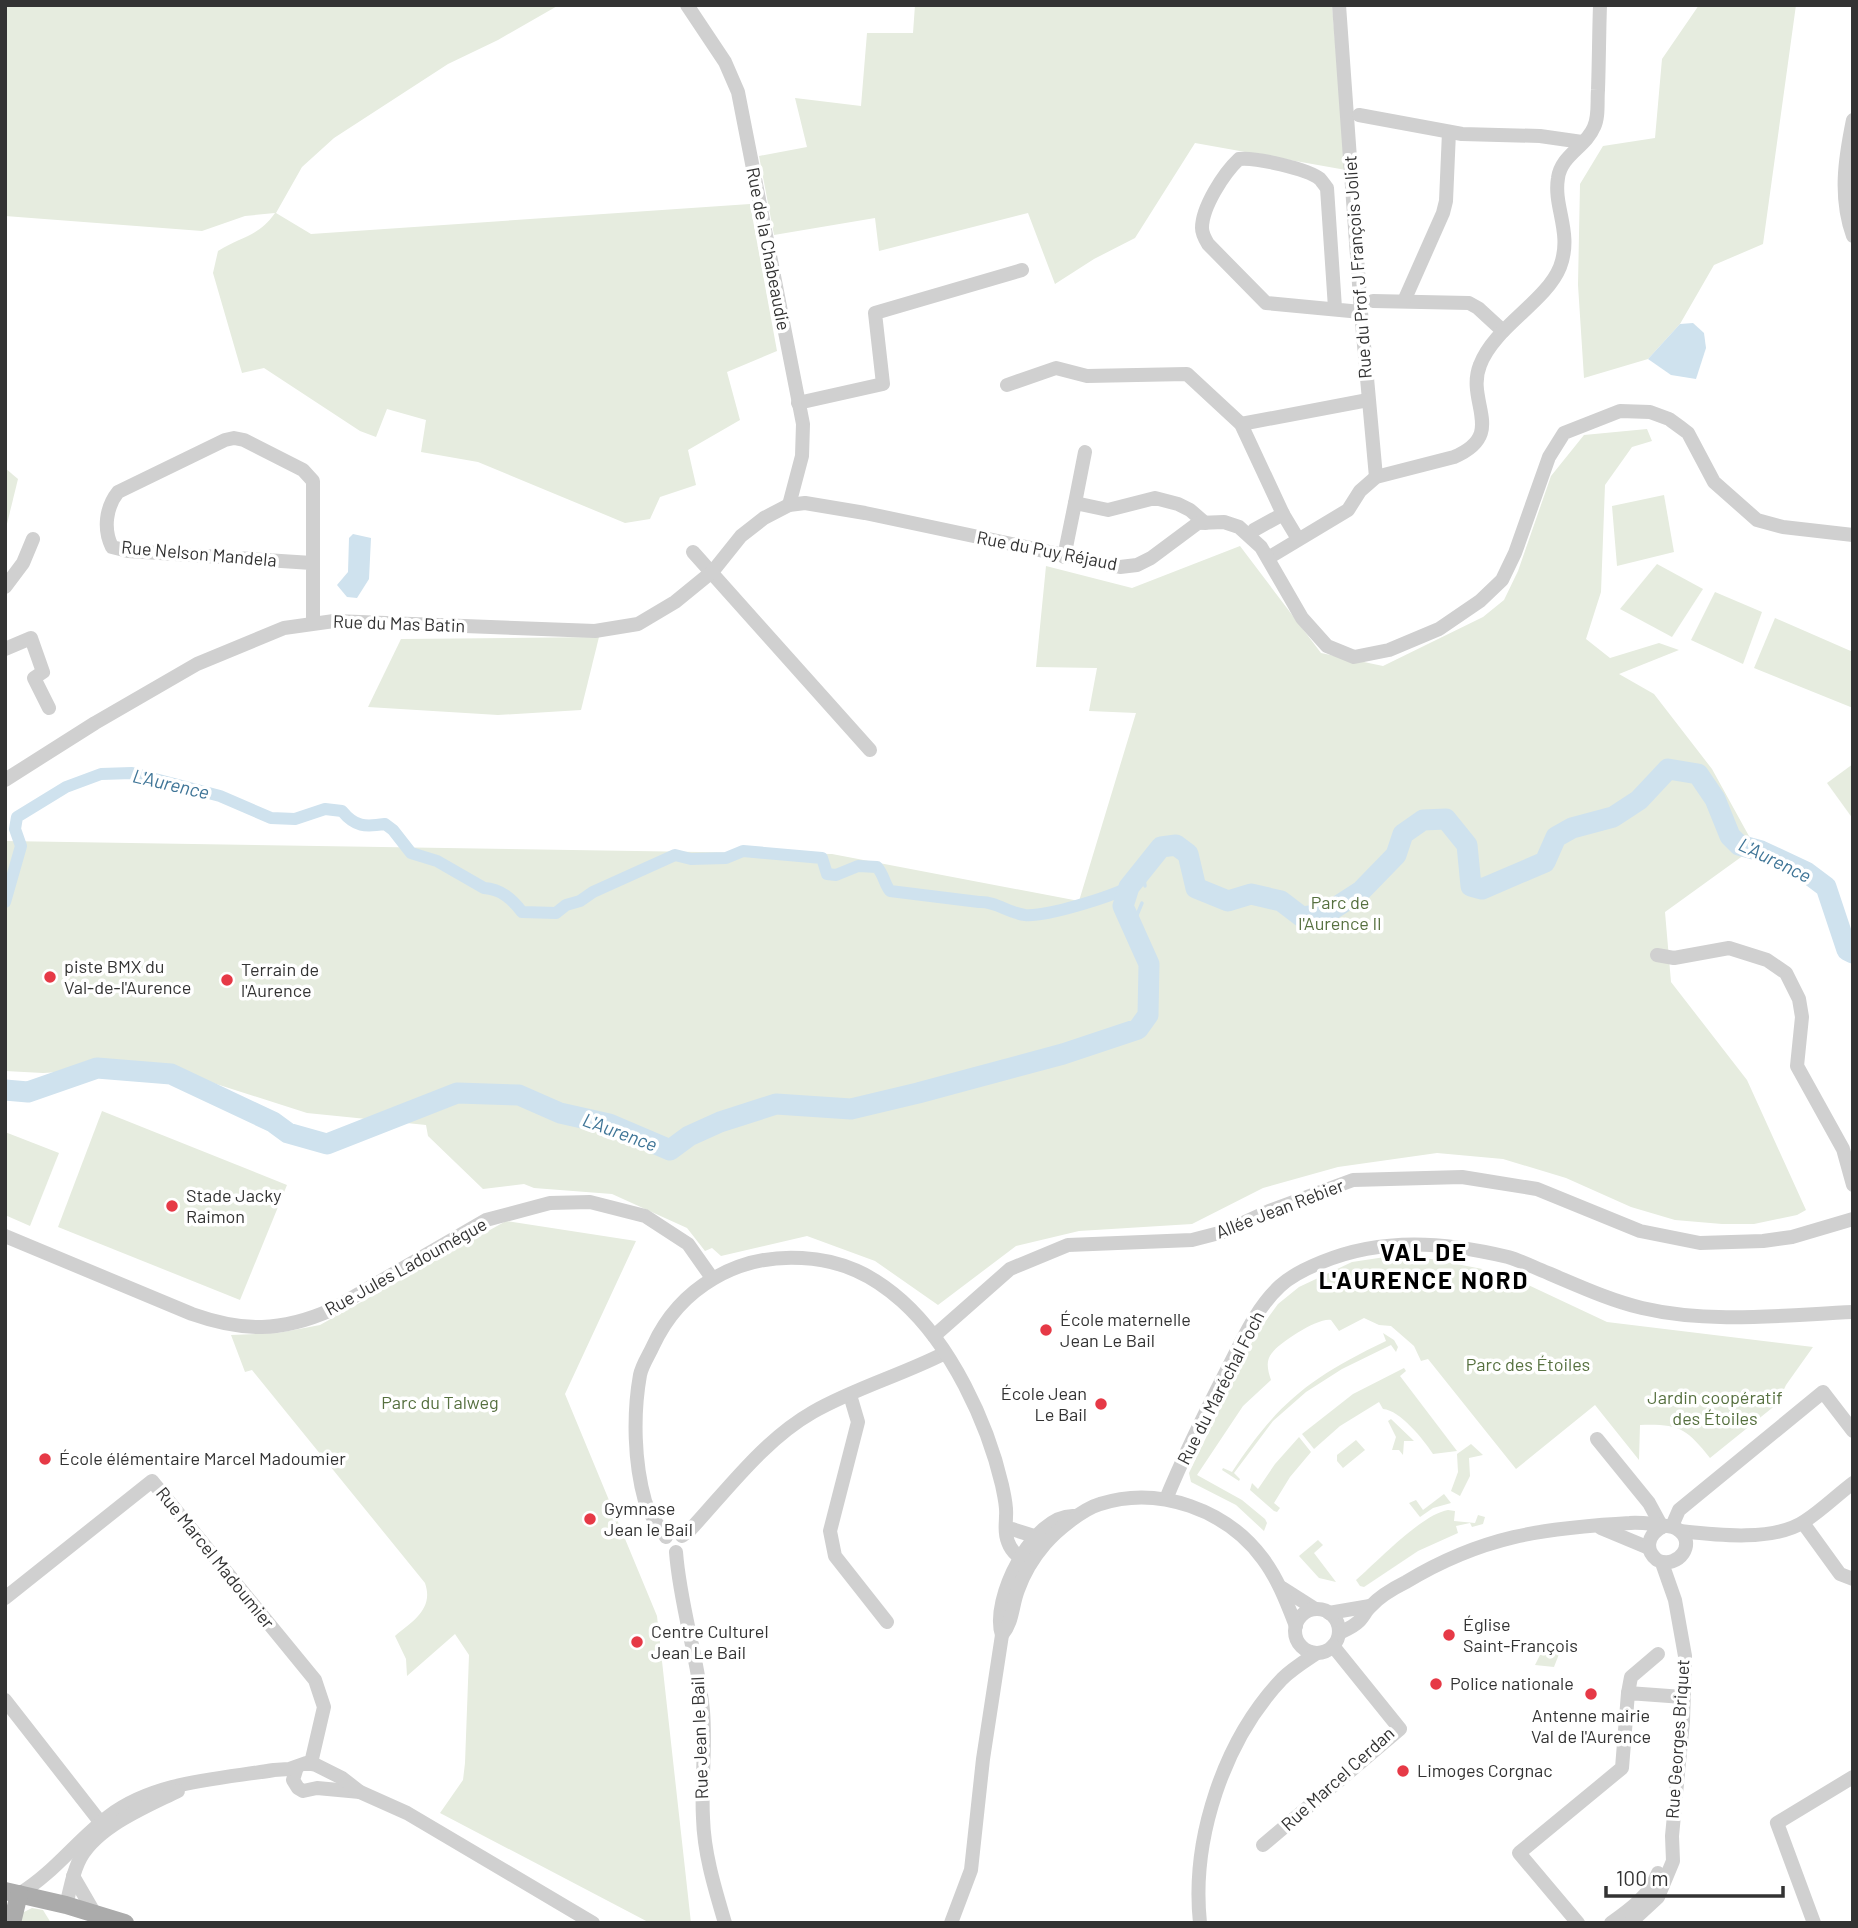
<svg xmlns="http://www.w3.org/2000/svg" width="1858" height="1928" font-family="Barlow,sans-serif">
<rect width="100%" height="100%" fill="#fff"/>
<!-- green -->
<g fill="#e6ecdf">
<path d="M5,5h554l-61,35 -50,24 -114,74 -32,29 -26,46 35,21 439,-30 27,147 -50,21 13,48 -52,30 8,35 -36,12 -10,22 -25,4 -147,-61 -57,-10 5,-32 -39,-11 -11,28 -16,-6 -96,-63 -22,5 -29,-100 5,-22c24,-15 40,-14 57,-38l-30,3 -43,15 -197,-15z"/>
<polygon points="915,5 1332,5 1346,170 1195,143 1135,238 1094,259 1055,284 1028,213 879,251 875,218 774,235 759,156 807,147 795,98 861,106 867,33 913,33"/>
<polygon points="1699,5 1796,5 1763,244 1714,265 1680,324 1648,359 1584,378 1578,285 1580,184 1603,146 1655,138 1662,59"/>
<polygon points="1647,429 1652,441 1632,447 1605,485 1601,592 1586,639 1610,658 1659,643 1679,650 1619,674 1654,694 1712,769 1755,847 1665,912 1671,982 1747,1080 1806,1210 1797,1215 1754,1224 1722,1224 1675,1220 1631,1207 1566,1178 1503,1159 1437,1153 1338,1167 1263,1188 1192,1224 1079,1231 1016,1246 938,1305 875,1261 807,1236 721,1256 712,1248 705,1251 687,1228 612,1194 534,1188 524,1184 483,1189 428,1136 426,1125 307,1113 160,1066 43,1073 5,1071 5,841 832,854 1079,901 1136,713 1089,711 1097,668 1036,667 1046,566 1132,588 1240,546 1321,653 1383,666 1483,617 1504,600 1518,571 1551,476 1584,435"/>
<polygon points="5,468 18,479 5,532"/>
<polygon points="1664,495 1674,552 1617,566 1612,506"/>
<polygon points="1657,564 1703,589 1672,637 1620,609"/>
<polygon points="1715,592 1762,612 1743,664 1691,640"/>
<polygon points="1775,618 1853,652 1853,708 1754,668"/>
<polygon points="599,637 581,710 498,715 368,707 401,639"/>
<polygon points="1853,764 1853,819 1827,783"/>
<polygon points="102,1111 287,1185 240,1300 58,1227"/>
<polygon points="5,1132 59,1153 30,1226 5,1215"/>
<path d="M506,1221l130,20 -71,153 92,222 34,307h-41l-210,-110 23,-33 2,-17 4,-108 -14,-21 -48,42 -1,-17 -11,-23c18,-15 39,-27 30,-53l-173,-213 -7,2 -14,-37 47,-2 42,-8z"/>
<path d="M1405,1254l98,19 104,49 206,25 -27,38 -9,19 -67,54c-24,-30 -31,-34 -70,-33l-1,35 -44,-55 -79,64 -88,-110 -7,2 -7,-15 -23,-20 -12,-1 -15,-7 -25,13 -8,-11c-12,-3 -51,22 -59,33 -7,8 -4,18 -1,27l-28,26 -46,69 45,25 23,19 2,4 -3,8 -28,-26 -45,-23 -2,-9 67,-139 22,-30 21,-17 53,-25z"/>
<path d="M1383,1333l11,7 4,7 -2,5 -5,-7 -49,24 -36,23 -33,29 -39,52 6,6 -1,2 -17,-11 1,-2 9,4c46,-70 79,-95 154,-131z"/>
<path d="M1404,1368l2,3 -6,5 57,75 -24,3c-9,-14 -33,-44 -50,-45l-4,-7 -39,24 -26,23 -12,-15 51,-40z"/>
<polygon points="1391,1419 1414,1441 1404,1441 1403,1455 1399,1450 1392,1450 1396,1437 1388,1421"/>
<polygon points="1299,1437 1311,1452 1290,1477 1274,1503 1280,1508 1277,1512 1274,1511 1250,1490 1252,1483 1258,1489 1275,1464"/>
<polygon points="1356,1440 1365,1450 1343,1468 1337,1461 1337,1455"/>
<polygon points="1471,1444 1483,1455 1469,1458 1470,1476 1460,1496 1451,1491 1458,1472 1457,1454"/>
<polygon points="1444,1494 1451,1503 1433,1508 1420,1517 1409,1503 1416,1500 1423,1510"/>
<path d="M1448,1510l7,1 -1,10 21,2 3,-8 7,2 -2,7 -11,3 -2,-4 -14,3 2,7 -40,18 -54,36 -4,-1 -4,-6c21,-18 66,-66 92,-70z"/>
<polygon points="1318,1540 1323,1545 1314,1553 1336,1582 1319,1578 1299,1556"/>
<polygon points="1544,1647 1561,1649 1554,1667 1535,1665"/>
<polygon points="32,1908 43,1910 51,1923 18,1923 22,1913"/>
</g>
<!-- water -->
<g fill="#cfe2ee">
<polygon points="1693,323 1704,333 1706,348 1696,379 1671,375 1648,359 1680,324"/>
<polygon points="353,534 371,538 369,579 357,598 347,597 337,585 348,572 349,538"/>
</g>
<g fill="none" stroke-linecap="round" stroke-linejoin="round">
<!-- stream -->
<g stroke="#cfe2ee" stroke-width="3.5">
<polyline points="1143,873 1145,886"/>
<polyline points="1132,927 1142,903"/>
</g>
<!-- canal -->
<path stroke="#cfe2ee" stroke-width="12" d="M5,902l16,-56 -6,-17 2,-12 49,-30 35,-13 31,-1 88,23 51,22 24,1 30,-10 17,2c13,16 23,16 43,13l8,6 18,23 26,8 47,27c17,1 28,11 38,24l34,1 10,-8 14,-4 13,-9 82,-37 16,4 35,-1 17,-7 79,7 5,16 9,1 22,-9 19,1c7,8 7,16 13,24l89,11c17,-1 29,11 46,13 21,2 85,-18 104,-28"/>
<!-- river -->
<polyline stroke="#cfe2ee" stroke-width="21" points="5,1090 28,1092 97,1068 171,1074 273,1122 288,1133 327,1144 457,1093 519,1095 560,1113 609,1124 670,1150 689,1136 720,1122 776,1104 851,1109 918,1093 1063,1054 1138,1029 1148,1015 1149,964 1123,906 1129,887 1161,847 1176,845 1188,854 1196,888 1228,901 1251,894 1281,901 1302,917 1327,913 1361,891 1396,855 1403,834 1423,820 1446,819 1467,845 1471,886 1482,889 1545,862 1556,837 1572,828 1613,817 1639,800 1668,769 1698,774 1715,799 1730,836 1739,845 1761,851 1806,872 1826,887 1847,950 1853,953"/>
<!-- minor -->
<g stroke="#d0d0d0" stroke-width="14">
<polyline points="687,5 725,62 738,92 803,424 802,456 789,505"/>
<polyline points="1339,5 1361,312 1376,477"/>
<polyline points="1359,115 1462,134 1540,136 1582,142"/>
<path d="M1853,120c-8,39 -14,77 0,116"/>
<polyline points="1373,301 1469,303 1478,308 1503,331"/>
<polyline points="1404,301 1443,213 1446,201 1449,132"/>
<path d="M1335,308l-8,-120c-1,-1 -6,-8 -7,-9 -12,-10 -65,-22 -81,-20 -15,14 -37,48 -37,69 0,6 3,11 6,16l58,59 95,9"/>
<polyline points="1007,385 1056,368 1087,376 1187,374 1241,424 1283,514 1298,539"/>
<polyline points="798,403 883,384 875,313 1022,270"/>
<polyline points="1241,424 1368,400"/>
<polyline points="1075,503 1085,452"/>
<polyline points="1250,535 1254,530 1283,514"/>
<polyline points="693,552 870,750"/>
<polyline points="1064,557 1075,503 1108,510 1155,498 1178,504 1190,510 1205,523"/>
<path d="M1268,558l80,-48 12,-19 16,-14 78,-20c54,-23 11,-55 26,-92 14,-38 66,-63 80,-98 13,-34 -7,-60 -2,-89 3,-23 28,-31 36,-51 5,-10 3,-25 4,-37 1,-28 1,-56 2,-85"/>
<path d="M312,563l-184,-12 -16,-4c-9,-18 -6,-40 6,-55l107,-52 9,-2 10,2 59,30 10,11v141"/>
<polyline points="5,587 23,563 33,539"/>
<polyline points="5,649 31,638 43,672 34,678 49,708"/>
<polyline points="5,780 95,723 197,664 284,628 334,621 595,631 638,624 675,602 713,571 741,536 764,518 789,505 805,503 865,513 1120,567 1137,565 1151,558 1198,523 1224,522 1239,527 1261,547 1302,618 1327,646 1354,657 1389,650 1439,629 1480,601 1502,580 1515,553 1549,457 1564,433 1620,411 1650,412 1669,419 1680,427 1688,433 1714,482 1757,520 1783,527 1853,535"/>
<polyline points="1657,955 1674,958 1729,948 1767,960 1786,973 1799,999 1802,1017 1797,1066 1843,1149 1853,1185"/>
<path d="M5,1236l187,78c51,18 89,18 139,-4l155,-90 64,-17 40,-1 55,14 43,28 24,34"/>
<polyline points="934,1336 1010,1269 1068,1245 1192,1240 1223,1232 1269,1211 1353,1180 1462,1177 1537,1189 1640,1231 1700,1243 1763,1241 1792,1237 1853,1219"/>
<polyline points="850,1395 858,1422 830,1531 835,1556 887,1622"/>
<polyline points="1597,1439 1649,1503 1662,1527"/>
<path d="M1166,1499c18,-44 39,-86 61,-129 15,-29 29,-62 53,-84 12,-11 27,-18 42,-24 61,-25 123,-20 186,-5 14,4 27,11 40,16 31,13 61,27 94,35 68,16 141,7 211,4"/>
<polyline points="1803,1523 1840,1574 1853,1579"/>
<polyline points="1672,1526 1679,1510 1823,1392 1853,1431"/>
<polyline points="1601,1528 1649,1548"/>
<polyline points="1012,1529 1037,1537"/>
<path d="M1680,1531c36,4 94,11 125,-10 17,-11 32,-26 48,-38"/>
<path d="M682,1536l8,-6c38,-41 74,-90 123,-118 42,-24 89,-37 132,-59"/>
<path d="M666,1537c-7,-11 -17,-22 -21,-36 -11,-39 -12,-87 -5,-126 2,-10 9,-20 13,-29 27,-59 85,-92 149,-88 40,2 71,17 100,43 49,44 85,120 100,184 2,10 5,21 4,31 0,10 -2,16 2,26 4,11 12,16 22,22"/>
<path d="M676,1552c4,54 22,105 27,159 3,36 -2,71 0,107 1,36 12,71 22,105"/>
<polyline points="1282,1588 1315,1609"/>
<polyline points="5,1598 152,1481 315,1680 324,1707 311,1763"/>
<circle cx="1317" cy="1631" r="22"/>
<polyline points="1329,1613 1370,1606"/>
<path d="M1339,1633c6,-3 14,-6 19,-11 5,-4 8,-12 13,-16 9,-10 23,-18 35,-24 76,-46 137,-54 224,-59 8,-1 41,2 47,6 21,13 2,41 -20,31 -13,-11 -9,-25 5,-33"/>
<path d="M1002,1635c-12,-35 31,-121 72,-119"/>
<polyline points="1628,1693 1631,1677 1658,1654"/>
<polyline points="5,1700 101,1823"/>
<polyline points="297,1767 293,1780 298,1788 303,1791 317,1788 360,1792"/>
<polyline points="1263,1845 1400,1729 1333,1646"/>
<polyline points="73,1876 95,1914"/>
<path d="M19,1894c35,-21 58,-54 90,-78 46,-35 110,-37 165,-46l15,-1 17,-6 10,2 26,13 18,14 47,21 186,110"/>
<path d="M66,1905c4,-14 6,-29 12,-42 15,-35 68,-56 100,-72"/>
<path d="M951,1923l20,-53 12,-111 19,-124c11,-13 10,-30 16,-45 6,-17 15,-32 27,-46 12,-14 38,-35 55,-40 59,-19 127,6 163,55 15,20 24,44 33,67"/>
<path d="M1200,1923c-9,-84 24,-183 82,-244 10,-10 23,-18 35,-26"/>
<polyline points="1578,1923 1519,1853 1622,1768 1628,1693 1683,1697"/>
<path d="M1611,1923c20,-14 38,-27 47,-50"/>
<polyline points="1630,1923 1658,1897 1673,1861 1672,1836 1683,1721 1685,1656 1675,1600 1662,1563"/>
<polyline points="1814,1923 1777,1823 1853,1777"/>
</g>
<!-- major -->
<g stroke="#ababab" stroke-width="18">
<polyline points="5,1891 66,1905 125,1923"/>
<polyline points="12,1923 19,1894"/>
</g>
</g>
<!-- markers -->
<g fill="#e63946" stroke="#fff" stroke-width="2.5">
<circle cx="50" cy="977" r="7"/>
<circle cx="227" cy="980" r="7"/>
<circle cx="172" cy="1206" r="7"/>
<circle cx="1046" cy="1330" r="7"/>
<circle cx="1101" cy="1404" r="7"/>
<circle cx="45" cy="1459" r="7"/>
<circle cx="590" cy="1519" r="7"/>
<circle cx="1449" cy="1635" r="7"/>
<circle cx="637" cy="1642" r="7"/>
<circle cx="1436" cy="1684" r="7"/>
<circle cx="1591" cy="1694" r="7"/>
<circle cx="1403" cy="1771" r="7"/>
</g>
<g text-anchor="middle" stroke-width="7" stroke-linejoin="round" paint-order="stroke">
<!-- street labels -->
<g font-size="18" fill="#333" stroke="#fff">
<text transform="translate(768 249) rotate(79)" y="6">Rue de la Chabeaudie</text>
<text transform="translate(1358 267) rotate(-94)" y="6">Rue du Prof J François Joliet</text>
<text transform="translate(1047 551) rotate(11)" y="6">Rue du Puy Réjaud</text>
<text transform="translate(199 554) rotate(5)" y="6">Rue Nelson Mandela</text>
<text transform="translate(399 624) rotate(2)" y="6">Rue du Mas Batin</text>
<text transform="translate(1280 1209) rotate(-21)" y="6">Allée Jean Rebier</text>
<text transform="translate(406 1267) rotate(-29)" y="6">Rue Jules Ladoumégue</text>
<text transform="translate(1221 1388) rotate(-63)" y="6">Rue du Maréchal Foch</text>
<text transform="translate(215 1558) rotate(51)" y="6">Rue Marcel Madoumier</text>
<text transform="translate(700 1738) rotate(-92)" y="6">Rue Jean le Bail</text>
<text transform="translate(1678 1739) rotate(-86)" y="6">Rue Georges Briquet</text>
<text transform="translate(1338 1779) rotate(-42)" y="6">Rue Marcel Cerdan</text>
</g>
<!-- park labels -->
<g font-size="18" fill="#56703f" stroke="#fff">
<text x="1340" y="909">Parc de<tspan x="1340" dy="21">l'Aurence II</tspan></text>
<text x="1528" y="1371">Parc des Étoiles</text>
<text x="1715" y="1404">Jardin coopératif<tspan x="1715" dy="21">des Étoiles</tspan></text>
<text x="440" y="1409">Parc du Talweg</text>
</g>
<!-- poi labels -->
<g font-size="18" fill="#333" stroke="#fff" text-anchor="start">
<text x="64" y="973">piste BMX du<tspan x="64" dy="21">Val-de-l'Aurence</tspan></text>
<text x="241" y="976">Terrain de<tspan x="241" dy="21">l'Aurence</tspan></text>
<text x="186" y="1202">Stade Jacky<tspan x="186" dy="21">Raimon</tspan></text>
<text x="1060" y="1326">École maternelle<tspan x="1060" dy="21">Jean Le Bail</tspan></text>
<text x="1087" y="1400" text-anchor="end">École Jean<tspan x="1087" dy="21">Le Bail</tspan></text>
<text x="59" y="1465">École élémentaire Marcel Madoumier</text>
<text x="604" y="1515">Gymnase<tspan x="604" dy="21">Jean le Bail</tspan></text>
<text x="1463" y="1631">Église<tspan x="1463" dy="21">Saint-François</tspan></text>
<text x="651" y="1638">Centre Culturel<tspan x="651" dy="21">Jean Le Bail</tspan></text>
<text x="1450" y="1690">Police nationale</text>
<text x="1591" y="1722" text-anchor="middle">Antenne mairie<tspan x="1591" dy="21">Val de l'Aurence</tspan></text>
<text x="1417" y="1777">Limoges Corgnac</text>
</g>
<!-- water labels -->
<g font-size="19" font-style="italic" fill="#3f7597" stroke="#fff">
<text transform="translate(171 784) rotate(13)" y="7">L'Aurence</text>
<text transform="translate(1775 860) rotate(26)" y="7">L'Aurence</text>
<text transform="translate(620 1132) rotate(20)" y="7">L'Aurence</text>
</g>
<!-- district labels -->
<g font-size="24" font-weight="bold" letter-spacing="2" fill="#000" stroke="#fff">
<text x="1424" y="1261">VAL DE<tspan x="1424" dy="28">L'AURENCE NORD</tspan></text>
</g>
</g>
<!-- border -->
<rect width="1858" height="1928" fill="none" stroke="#333333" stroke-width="14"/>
<!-- scale -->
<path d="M1606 1886v10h177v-10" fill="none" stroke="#333333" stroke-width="3.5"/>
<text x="1616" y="1886" font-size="21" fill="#333333" stroke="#ffffff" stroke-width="5" paint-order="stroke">100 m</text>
</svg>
